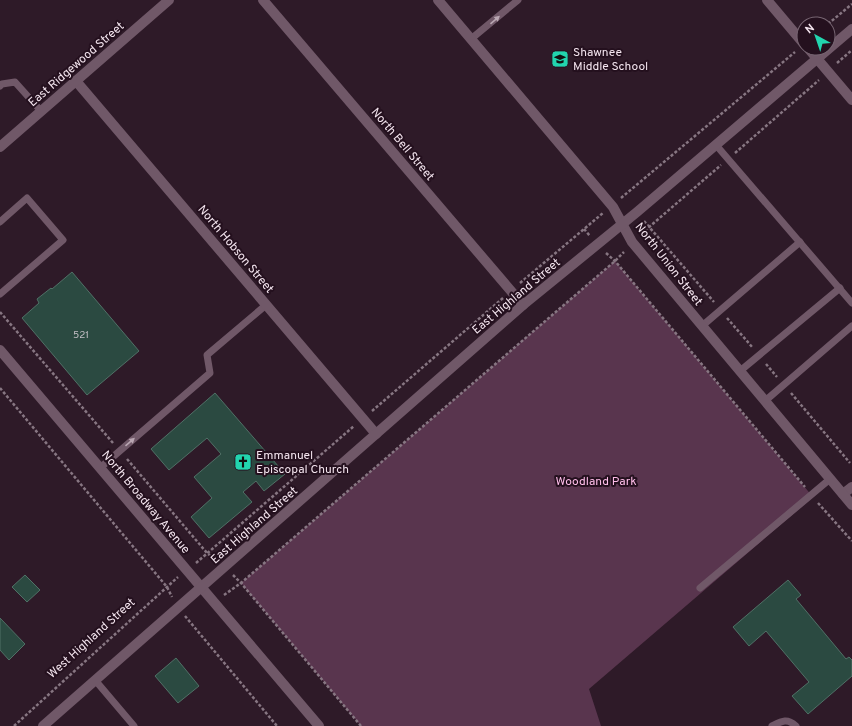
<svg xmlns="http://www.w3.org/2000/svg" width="852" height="726" font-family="Overpass,sans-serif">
<rect width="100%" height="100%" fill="#2e1a28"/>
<!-- green -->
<polygon fill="#59354e" points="615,261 813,497 589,689 601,726 361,726 241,583"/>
<!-- building -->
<g fill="#2b4a41" stroke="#507066">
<polygon points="72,272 139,351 87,395 22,318 39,303 37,299 51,288 52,289"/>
<polygon points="215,393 285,474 264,491 256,481 243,492 252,502 209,538 191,517 212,498 194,477 221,454 207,438 169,470 151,449"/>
<polygon points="25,575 40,590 27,602 12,587"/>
<polygon points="788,580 801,595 796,599 846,659 849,657 852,660 852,676 808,714 792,696 809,682 766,631 749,646 733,627"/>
<polygon points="0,618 25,644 9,660 0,650"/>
<polygon points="176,658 199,686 178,703 155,676"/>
</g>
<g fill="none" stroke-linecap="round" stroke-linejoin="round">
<!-- path -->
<g stroke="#877682" stroke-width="2.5" stroke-dasharray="3 2" stroke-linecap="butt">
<polyline points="828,24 852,4"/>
<polyline points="837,63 852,50"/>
<polyline points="735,153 819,80"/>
<polyline points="621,198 795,52"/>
<polyline points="644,221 714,302"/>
<polyline points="584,229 590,236"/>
<polyline points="641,234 721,165"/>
<polyline points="606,253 615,261 805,487"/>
<polyline points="520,283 603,213"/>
<polyline points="0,312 113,443"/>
<polyline points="727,318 753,348"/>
<polyline points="766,364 777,377"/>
<polyline points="0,388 167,587 172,597"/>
<polyline points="791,393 850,463"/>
<polyline points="372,411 503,298"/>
<polyline points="127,459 207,553 216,560"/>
<polyline points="818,503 852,541"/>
<polyline points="196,563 354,426"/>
<polyline points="233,575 241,583 361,726"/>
<polyline points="224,595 241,583 615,261 624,252"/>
<polyline points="185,616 277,726"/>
<polyline points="14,726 178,577"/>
</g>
<!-- service -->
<g stroke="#705868" stroke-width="7">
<polyline points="471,39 518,0"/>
<polyline points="0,86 2,84 15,82 41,111"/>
<polyline points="716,145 852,303"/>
<polyline points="0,222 27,198 63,240 0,294"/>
<polyline points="702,326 800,242"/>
<polyline points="740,371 840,288"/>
<polyline points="765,401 852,326"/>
<polyline points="100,468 210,373 207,355 266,305"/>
<polyline points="700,588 830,479"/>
<polyline points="95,680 134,726"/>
<path d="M772,726c10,-5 15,-8 24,0"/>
</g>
<!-- minor -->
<g stroke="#705868" stroke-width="10">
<polyline points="263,0 523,305"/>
<polyline points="767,0 804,44"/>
<polyline points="808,48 852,100"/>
<polyline points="76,81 376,434"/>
<polyline points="0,147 169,0"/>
<polyline points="843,494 852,487"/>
</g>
<!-- tertiary -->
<g stroke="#705868" stroke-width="10">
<polyline points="438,0 613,207 632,242 852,505"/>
<polyline points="0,350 319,726"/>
<polyline points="43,726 523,305 637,212 852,29"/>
</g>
</g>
<!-- one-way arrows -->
<defs><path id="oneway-solid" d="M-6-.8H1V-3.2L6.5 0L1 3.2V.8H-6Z"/></defs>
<g fill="#b9a6b2">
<use href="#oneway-solid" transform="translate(495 20) rotate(-41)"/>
<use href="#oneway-solid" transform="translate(130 442) rotate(-41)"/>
</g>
<!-- icons -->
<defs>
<g id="school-square" transform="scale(0.9)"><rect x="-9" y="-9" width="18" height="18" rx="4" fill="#22d5af" stroke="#24101e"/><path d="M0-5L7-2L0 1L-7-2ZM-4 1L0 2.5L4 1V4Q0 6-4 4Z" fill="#111"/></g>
<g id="church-square" transform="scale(0.9)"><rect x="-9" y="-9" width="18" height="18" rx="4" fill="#22d5af" stroke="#24101e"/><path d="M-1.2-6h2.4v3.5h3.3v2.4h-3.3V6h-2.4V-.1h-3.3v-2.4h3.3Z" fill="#111"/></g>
</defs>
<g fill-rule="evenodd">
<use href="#school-square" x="560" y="59"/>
<use href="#church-square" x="243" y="462"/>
</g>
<g text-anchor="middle" stroke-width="4" stroke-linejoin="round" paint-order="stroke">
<!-- number labels -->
<g font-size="10" fill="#c2bec4">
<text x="81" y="338">521</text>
</g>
<!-- poi labels -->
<g font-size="12" fill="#f4e5ef" stroke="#24101e" text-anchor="start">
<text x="573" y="56">Shawnee<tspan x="573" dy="14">Middle School</tspan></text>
<text x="256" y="459">Emmanuel<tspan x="256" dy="14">Episcopal Church</tspan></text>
</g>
<!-- street labels -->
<g font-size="12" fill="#f4e5ef" stroke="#24101e">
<text transform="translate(76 64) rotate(-41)" y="4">East Ridgewood Street</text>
<text transform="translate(403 144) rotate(50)" y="4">North Bell Street</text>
<text transform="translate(236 249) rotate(50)" y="4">North Hobson Street</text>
<text transform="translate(669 264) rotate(52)" y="4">North Union Street</text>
<text transform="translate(516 296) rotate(-40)" y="4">East Highland Street</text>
<text transform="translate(146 502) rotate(50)" y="4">North Broadway Avenue</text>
<text transform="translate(254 525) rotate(-41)" y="4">East Highland Street</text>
<text transform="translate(91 638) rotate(-42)" y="4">West Highland Street</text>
</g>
<!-- park labels -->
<g font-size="12" fill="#ffbeea" stroke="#24101e">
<text x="596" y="485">Woodland Park</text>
</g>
</g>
<!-- north arrow -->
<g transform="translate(816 36) rotate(320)"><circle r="19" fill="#24101e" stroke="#776572"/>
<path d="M0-3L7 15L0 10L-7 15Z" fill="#22d5af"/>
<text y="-6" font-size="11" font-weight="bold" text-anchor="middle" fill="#f4e5ef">N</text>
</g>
</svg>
